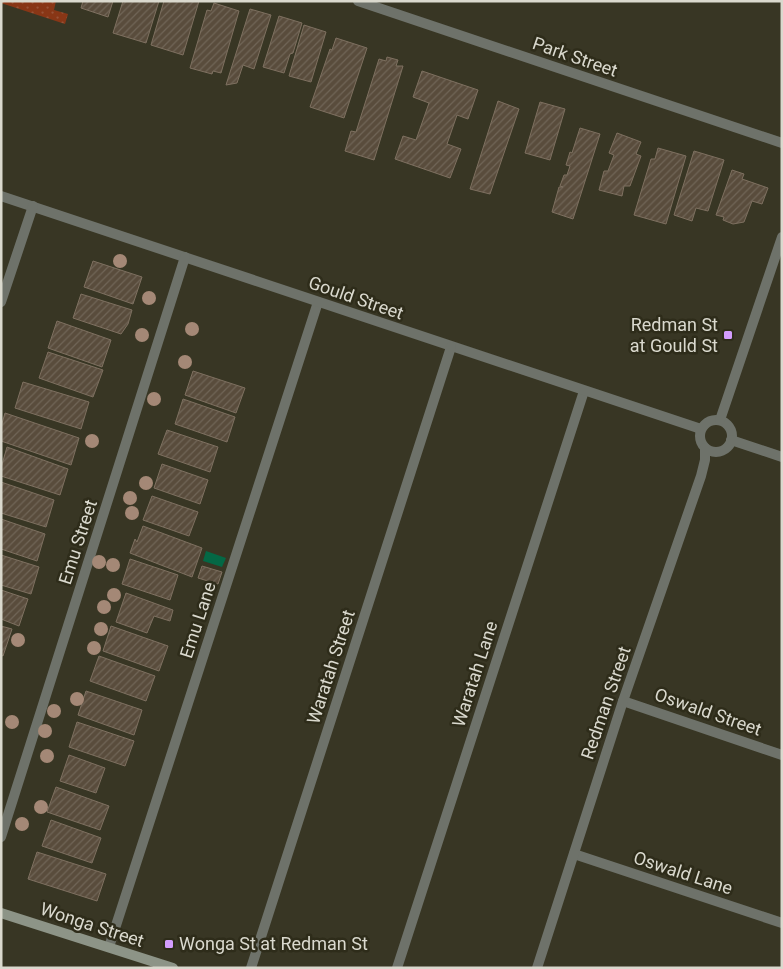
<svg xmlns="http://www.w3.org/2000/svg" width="783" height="969" font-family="Roboto,sans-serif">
<defs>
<pattern id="grass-dots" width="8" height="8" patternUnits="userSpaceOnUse" patternTransform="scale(1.25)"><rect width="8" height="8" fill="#883616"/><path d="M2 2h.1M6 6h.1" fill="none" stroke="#985237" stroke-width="1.8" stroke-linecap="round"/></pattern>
<pattern id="building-hatch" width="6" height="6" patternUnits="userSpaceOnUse" patternTransform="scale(1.25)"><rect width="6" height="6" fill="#594c3c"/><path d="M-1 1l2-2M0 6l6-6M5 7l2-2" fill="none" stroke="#706557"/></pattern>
</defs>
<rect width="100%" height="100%" fill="#383624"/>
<!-- grass -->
<polygon fill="url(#grass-dots)" points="1,1 56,1 54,10 68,14 65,24 1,3"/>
<!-- water -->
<polygon fill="#046845" points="206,551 226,558 222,567 203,561"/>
<!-- building -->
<g fill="url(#building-hatch)" stroke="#7e7060">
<polygon points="83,1 113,1 108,17 81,8"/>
<polygon points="123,1 159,1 146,43 113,33"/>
<polygon points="164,1 199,1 183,55 151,45"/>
<polygon points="214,3 239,11 221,73 213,71 212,74 190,68 207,10 211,11"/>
<polygon points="250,9 271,15 254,69 243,65 237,83 226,85"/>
<polygon points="279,16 302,23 293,53 290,54 284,73 263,67"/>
<polygon points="304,25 326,32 311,82 289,76"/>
<polygon points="336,38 367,48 344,118 310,107 330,49 332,50"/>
<polygon points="387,57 398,60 396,66 403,66 374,160 345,151 351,131 356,132 379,59 386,61"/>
<polygon points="422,71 478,90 468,119 457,115 447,144 461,149 450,178 395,159 403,136 416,140 429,103 413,97"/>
<polygon points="498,101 519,109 490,194 470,189"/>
<polygon points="540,102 565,109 550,160 525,153"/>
<polygon points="580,128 600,134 573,219 552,212 559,187 563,187 560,186 564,175 567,175 570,166 566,165 570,152 572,153"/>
<polygon points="617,133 641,142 636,154 641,156 630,186 624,186 622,196 599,190 604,171 608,171 614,155 609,153"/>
<polygon points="658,148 686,156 666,224 634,215 651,159 655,159"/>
<polygon points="694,151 724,160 708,211 696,208 692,221 674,215"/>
<polygon points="732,170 744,174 742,179 768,188 762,204 752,201 744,222 733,224 723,220 724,217 716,215"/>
<polygon points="93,261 142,277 133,304 84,287"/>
<polygon points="81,294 132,310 128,324 121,334 73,318"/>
<polygon points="57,321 111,340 102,367 48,348"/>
<polygon points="48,352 103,370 93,397 39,378"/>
<polygon points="193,371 245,388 236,413 185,395"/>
<polygon points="23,382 89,402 81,429 15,408"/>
<polygon points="183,399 235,417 227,442 175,424"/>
<polygon points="5,413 79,438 71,465 1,441 1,427"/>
<polygon points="167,430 218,447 210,472 158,454"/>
<polygon points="7,447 68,469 60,495 1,476 1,468"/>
<polygon points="162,464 208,480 200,504 154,488"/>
<polygon points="1,482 54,500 46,527 1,513"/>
<polygon points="152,496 198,512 189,536 143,520"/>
<polygon points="1,519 45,534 37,561 1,549"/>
<polygon points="143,526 202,548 192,577 130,553 135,539 137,542"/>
<polygon points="1,555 39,567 31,594 1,585"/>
<polygon points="130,559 178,575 170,600 122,584"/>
<polygon points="202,566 222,572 218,584 198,578"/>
<polygon points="1,590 28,599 19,626 1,619"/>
<polygon points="126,593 173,610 170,621 154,616 147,633 116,622"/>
<polygon points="1,626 12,629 3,656 1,655"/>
<polygon points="111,626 168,646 159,671 103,651"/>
<polygon points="99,656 155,676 146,701 90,681"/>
<polygon points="86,691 142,710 134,735 78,715"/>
<polygon points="77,722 134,741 125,766 69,747"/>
<polygon points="69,755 105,768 96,793 60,781"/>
<polygon points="56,787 109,806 100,830 47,812"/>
<polygon points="51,820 101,838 92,863 42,846"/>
<polygon points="37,852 106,874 97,901 28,879"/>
</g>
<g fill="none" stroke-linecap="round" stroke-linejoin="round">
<!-- lane -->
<g stroke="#6e726a" stroke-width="10">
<polyline points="574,854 782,923"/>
<polyline points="109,947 318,302"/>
<polyline points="397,968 584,391"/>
</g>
<!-- street -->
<g stroke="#6e726a" stroke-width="10">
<polyline points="358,1 782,143"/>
<polyline points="1,196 701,429"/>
<polyline points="1,302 33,206"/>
<circle cx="716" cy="436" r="16"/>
<polyline points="720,420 782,237"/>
<polyline points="731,440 782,457"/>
<polyline points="623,701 782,755"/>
<polyline points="1,837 185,257"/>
<polyline points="251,968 451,347"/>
<polyline points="537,968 623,701 701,476 705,460 705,448"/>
</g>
<!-- secondary -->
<polyline stroke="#8d9487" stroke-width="10" points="1,913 173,968"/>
</g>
<!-- trees -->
<g fill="#a48876">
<circle cx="120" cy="261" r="7"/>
<circle cx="149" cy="298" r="7"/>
<circle cx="192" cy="329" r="7"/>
<circle cx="142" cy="335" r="7"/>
<circle cx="185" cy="362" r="7"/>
<circle cx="154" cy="399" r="7"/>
<circle cx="92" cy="441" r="7"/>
<circle cx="146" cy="483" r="7"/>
<circle cx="130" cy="498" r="7"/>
<circle cx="132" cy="513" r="7"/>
<circle cx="99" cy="562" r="7"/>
<circle cx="113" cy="565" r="7"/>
<circle cx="114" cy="595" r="7"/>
<circle cx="104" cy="607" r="7"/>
<circle cx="101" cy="629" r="7"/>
<circle cx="18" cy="640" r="7"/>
<circle cx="94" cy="648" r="7"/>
<circle cx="77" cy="699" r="7"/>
<circle cx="54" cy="711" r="7"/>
<circle cx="12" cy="722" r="7"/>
<circle cx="45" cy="731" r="7"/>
<circle cx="47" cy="756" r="7"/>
<circle cx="41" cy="807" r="7"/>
<circle cx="22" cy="824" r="7"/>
</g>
<!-- markers -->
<g fill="#d39cfd" stroke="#2e2c1a" stroke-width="2">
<rect x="723" y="330" width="10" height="10" rx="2.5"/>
<rect x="164" y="939" width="10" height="10" rx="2.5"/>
</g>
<g text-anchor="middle" stroke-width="5" stroke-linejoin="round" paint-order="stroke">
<!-- street labels -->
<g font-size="18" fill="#dad9ce" stroke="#2e2c1a">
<text transform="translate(575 57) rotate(19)" y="6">Park Street</text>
<text transform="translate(356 298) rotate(19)" y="6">Gould Street</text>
<text transform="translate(78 542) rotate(-72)" y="6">Emu Street</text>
<text transform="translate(198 620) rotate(-72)" y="6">Emu Lane</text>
<text transform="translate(331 667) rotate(-72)" y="6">Waratah Street</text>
<text transform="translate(475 674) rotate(-72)" y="6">Waratah Lane</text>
<text transform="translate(606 703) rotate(-71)" y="6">Redman Street</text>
<text transform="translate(708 712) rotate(19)" y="6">Oswald Street</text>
<text transform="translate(683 873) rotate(18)" y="6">Oswald Lane</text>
<text transform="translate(92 925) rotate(18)" y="6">Wonga Street</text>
</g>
<!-- poi labels -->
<g font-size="18" fill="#dad9ce" stroke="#2e2c1a" text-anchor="end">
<text x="718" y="331">Redman St<tspan x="718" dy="21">at Gould St</tspan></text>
<text x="179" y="950" text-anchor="start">Wonga St at Redman St</text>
</g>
</g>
<!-- border -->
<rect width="783" height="969" fill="none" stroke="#dad9ce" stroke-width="5"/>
</svg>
